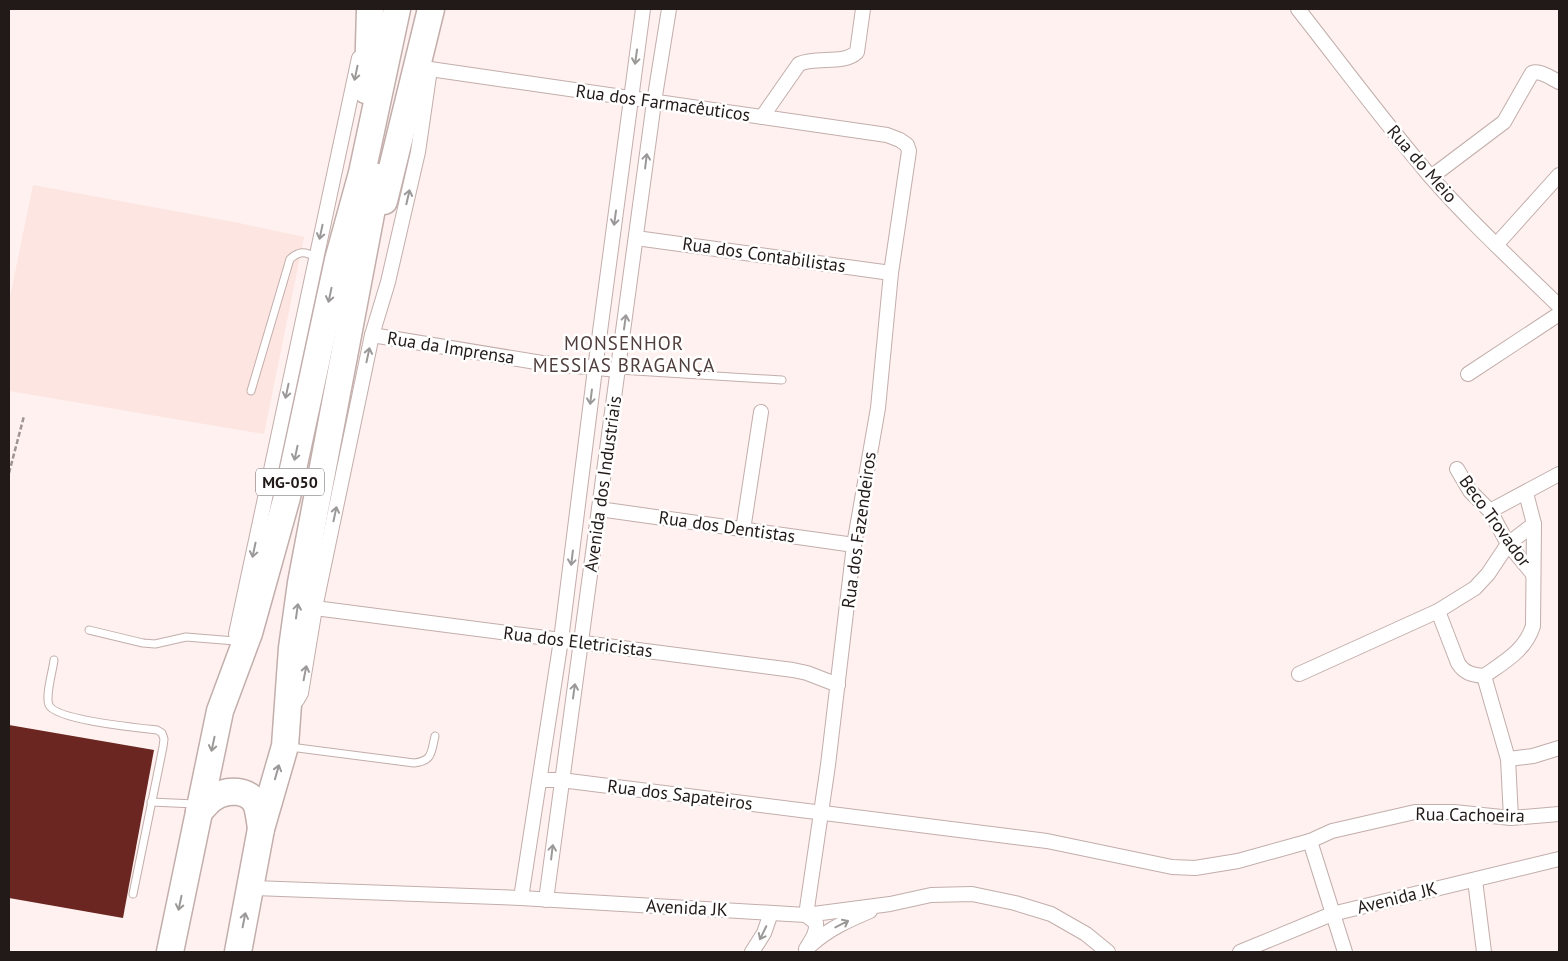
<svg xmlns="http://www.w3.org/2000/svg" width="1568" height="961" font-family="'PT Sans',sans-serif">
<rect width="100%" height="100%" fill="#fef1ef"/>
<!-- built -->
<polygon fill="#fde5e1" points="33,185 234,222 304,237 264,434 9,391 9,302"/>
<!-- building -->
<polygon fill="#6b2621" points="9,725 154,750 123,918 9,898"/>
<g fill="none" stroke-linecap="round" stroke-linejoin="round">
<!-- lane casing -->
<g stroke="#c2aeab" stroke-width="9">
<g id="lane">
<polyline points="619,370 782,380"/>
<path d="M251,391l39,-132c9,-8 15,-8 25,-2"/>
<polyline points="89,630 143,643 155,644 186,637 235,641"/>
<path d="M54,660c-1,10 -9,36 -5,45 7,15 90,23 108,25l5,3 2,6 -1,8 -30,147"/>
<path d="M290,747l124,16c19,-2 17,-11 21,-27"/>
<polyline points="151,802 195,804"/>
</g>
</g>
<!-- street casing -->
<g stroke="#c2aeab" stroke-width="16">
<g id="street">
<path d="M1298,9c44,56 86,113 132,167 40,46 86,88 129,130"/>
<path d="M417,65l13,4 457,66 13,5 7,5 2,6 -18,122 -13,135 -24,137 -26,220 -22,150 10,8c1,11 -5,17 -10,26"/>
<path d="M762,117l37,-53c17,-8 45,1 58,-12l6,-43"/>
<path d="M1431,177l73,-55 28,-49c8,-3 19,5 27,9"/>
<polyline points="636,238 891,273"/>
<polyline points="1496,245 1559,175"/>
<polyline points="372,335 542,363 619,370"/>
<polyline points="1468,374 1559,314"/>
<polyline points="1457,469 1470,491 1490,511 1508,544 1533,574"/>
<polyline points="599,509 854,545"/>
<polyline points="1490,511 1559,474"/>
<polyline points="743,530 761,412"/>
<polyline points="315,608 793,670 807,673 838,685"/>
<path d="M1438,611l20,52c6,10 14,12 26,13 20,-14 41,-25 49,-50l1,-102 -8,-31"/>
<polyline points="236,634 359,58"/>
<polyline points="1299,674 1438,611 1475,588 1488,574 1508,544 1534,524"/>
<polyline points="1484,676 1508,759 1511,818"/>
<polyline points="297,700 301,693 315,608 372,335 388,282 418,152 430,69"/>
<polyline points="1508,759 1533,756 1559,748"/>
<polyline points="540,780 561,780 1047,841 1172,867 1195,868 1238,861 1310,841"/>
<polyline points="1475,880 1484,952"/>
<polyline points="251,888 521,898 806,915 890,904 931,895 972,894 1015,903 1051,914 1086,934 1108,952"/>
<polyline points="521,898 561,640 595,369 643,9"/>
<polyline points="546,900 654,102 669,9"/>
<path d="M811,945c17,-16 38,-25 59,-34"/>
<polyline points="752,952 764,933 771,913"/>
<polyline points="1240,952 1332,914 1559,859"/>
<polyline points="1345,952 1310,841 1332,831 1415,812 1454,812 1511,818 1559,814"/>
</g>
</g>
<!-- highway casing -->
<g stroke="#c2aeab" stroke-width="29">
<g id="highway">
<polyline points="366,90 368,81 370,9"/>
<polyline points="384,201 431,9"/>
<path d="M199,812c4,-4 9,-11 14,-14 13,-9 37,-10 44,8 2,7 3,15 4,23"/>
<polyline points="170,952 220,711 249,633 287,497 338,260 362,173 397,9"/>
<polyline points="238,952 261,829 285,746 292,648 301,583 378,177"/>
</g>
</g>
<!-- path -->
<polyline stroke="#9e9492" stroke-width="2.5" stroke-dasharray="5 2.5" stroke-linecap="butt" points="9,473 24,416"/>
<!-- lane -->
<use href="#lane" stroke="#fff" stroke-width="7"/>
<!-- street -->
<use href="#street" stroke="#fff" stroke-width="14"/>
<!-- highway -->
<use href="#highway" stroke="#fff" stroke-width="26"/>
</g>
<!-- one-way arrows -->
<defs><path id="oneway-shaft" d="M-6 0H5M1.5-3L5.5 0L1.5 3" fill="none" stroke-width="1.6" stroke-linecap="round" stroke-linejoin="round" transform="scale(1.25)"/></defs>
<g stroke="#9b9898">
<use href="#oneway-shaft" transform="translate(636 57) rotate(98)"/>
<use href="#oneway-shaft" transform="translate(356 73) rotate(102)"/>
<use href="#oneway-shaft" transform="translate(646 161) rotate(-83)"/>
<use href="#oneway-shaft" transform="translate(408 197) rotate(-77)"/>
<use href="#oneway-shaft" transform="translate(615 218) rotate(98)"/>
<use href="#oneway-shaft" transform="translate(321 232) rotate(102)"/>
<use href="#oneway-shaft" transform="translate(330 295) rotate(102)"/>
<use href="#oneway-shaft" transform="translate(625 322) rotate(-82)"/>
<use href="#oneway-shaft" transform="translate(368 355) rotate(-78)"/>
<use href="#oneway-shaft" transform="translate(287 391) rotate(102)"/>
<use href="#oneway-shaft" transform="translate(591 397) rotate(97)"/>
<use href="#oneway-shaft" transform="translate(296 453) rotate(102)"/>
<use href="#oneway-shaft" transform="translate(335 514) rotate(-78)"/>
<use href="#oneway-shaft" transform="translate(254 550) rotate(102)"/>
<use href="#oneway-shaft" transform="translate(572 558) rotate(97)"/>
<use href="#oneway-shaft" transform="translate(297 611) rotate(-82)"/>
<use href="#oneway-shaft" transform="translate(305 673) rotate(-79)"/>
<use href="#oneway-shaft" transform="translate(574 691) rotate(-82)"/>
<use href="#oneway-shaft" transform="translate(213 744) rotate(102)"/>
<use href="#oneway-shaft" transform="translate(277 772) rotate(-74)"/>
<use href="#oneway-shaft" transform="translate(552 852) rotate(-83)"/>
<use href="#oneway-shaft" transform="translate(180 903) rotate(102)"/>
<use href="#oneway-shaft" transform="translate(244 920) rotate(-79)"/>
<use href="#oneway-shaft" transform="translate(842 924) rotate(-27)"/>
<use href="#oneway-shaft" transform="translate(763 933) rotate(116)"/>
</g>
<g text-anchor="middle" stroke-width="5" stroke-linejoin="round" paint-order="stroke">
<!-- shield labels -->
<rect fill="#fff" stroke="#645f5e" stroke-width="1" x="256" y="468.5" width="68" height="27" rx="4"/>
<g font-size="16" font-weight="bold" fill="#211a19">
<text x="290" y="488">MG-050</text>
</g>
<!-- street labels -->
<g font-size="18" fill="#211a19" stroke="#fff">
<text transform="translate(663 103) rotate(8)" y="6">Rua dos Farmacêuticos</text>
<text transform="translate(1422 164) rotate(49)" y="6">Rua do Meio</text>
<text transform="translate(764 255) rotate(8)" y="6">Rua dos Contabilistas</text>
<text transform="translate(451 348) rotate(9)" y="6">Rua da Imprensa</text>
<text transform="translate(603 484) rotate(-82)" y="6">Avenida dos Industriais</text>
<text transform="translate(1495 521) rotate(54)" y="6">Beco Trovador</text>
<text transform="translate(727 527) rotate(8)" y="6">Rua dos Dentistas</text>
<text transform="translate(859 530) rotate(-82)" y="6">Rua dos Fazendeiros</text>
<text transform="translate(578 642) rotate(7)" y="6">Rua dos Eletricistas</text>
<text transform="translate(680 795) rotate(7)" y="6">Rua dos Sapateiros</text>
<text transform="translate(1470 815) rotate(1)" y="6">Rua Cachoeira</text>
<text transform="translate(1397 898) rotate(-14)" y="6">Avenida JK</text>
<text transform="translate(687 908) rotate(3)" y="6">Avenida JK</text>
</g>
<!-- neighbourhood labels -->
<g font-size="19" letter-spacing="1" fill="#4f3e3c" stroke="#fff">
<text x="624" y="350">MONSENHOR<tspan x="624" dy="22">MESSIAS BRAGANÇA</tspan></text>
</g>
</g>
<!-- border -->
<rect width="1568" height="961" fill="none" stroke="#211a19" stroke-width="20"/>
</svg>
